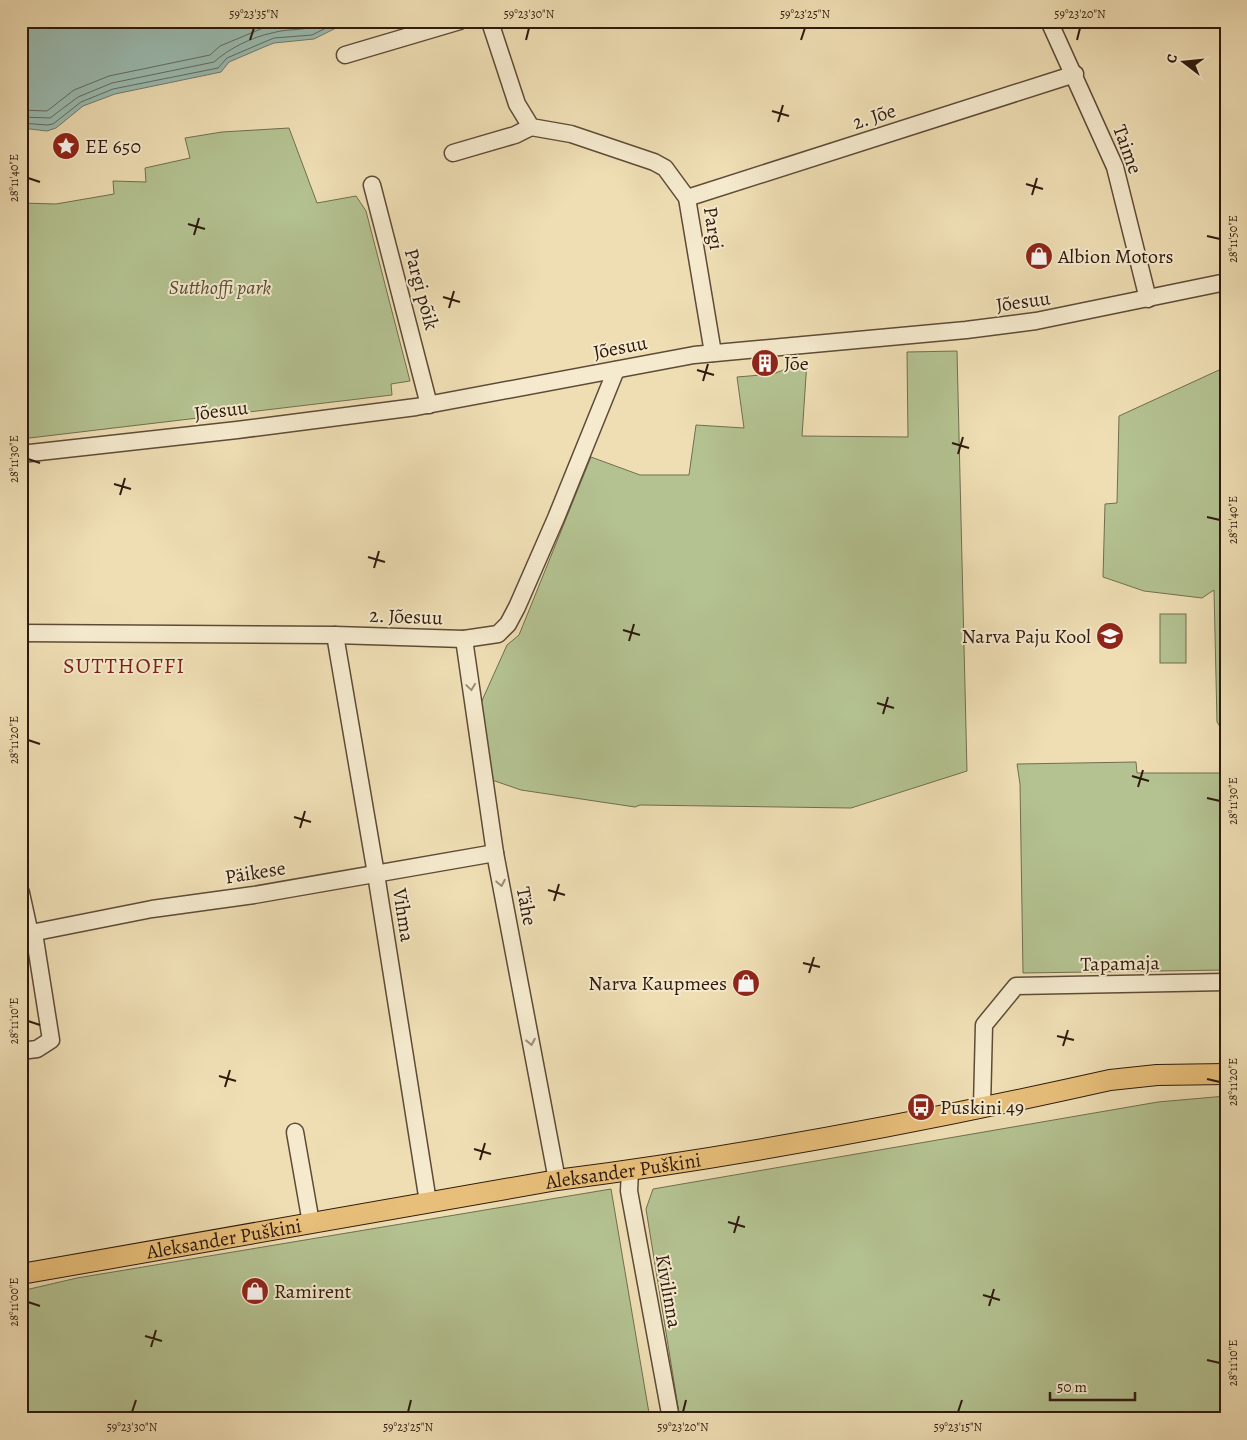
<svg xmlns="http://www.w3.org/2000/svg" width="1247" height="1440" font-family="Alegreya,serif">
<rect width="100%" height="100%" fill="#efdeb4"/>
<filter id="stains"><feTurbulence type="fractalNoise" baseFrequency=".004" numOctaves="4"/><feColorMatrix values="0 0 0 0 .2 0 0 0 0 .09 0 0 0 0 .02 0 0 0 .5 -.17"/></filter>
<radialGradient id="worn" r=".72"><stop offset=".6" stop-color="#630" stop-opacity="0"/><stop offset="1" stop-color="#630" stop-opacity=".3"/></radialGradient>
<!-- green -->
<g fill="#b4c291" stroke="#716e4f">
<polygon points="289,128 317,203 356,196 366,211 410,381 391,384 392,395 21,439 21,203 56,204 114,194 113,181 146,182 145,168 190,158 185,138 222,132"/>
<polygon points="957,351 967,771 851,808 640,805 635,807 521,790 492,780 480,705 507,645 519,635 591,457 640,475 689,475 696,425 744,428 737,377 773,374 807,361 802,436 908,437 907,352"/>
<polygon points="1219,370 1226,374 1226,736 1217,722 1214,590 1202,598 1144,591 1103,577 1105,504 1117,503 1119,416"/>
<rect x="1160" y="614" width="26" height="49"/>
<polygon points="1136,762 1137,773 1226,773 1226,970 1023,973 1020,784 1017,764"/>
<polygon points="1226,1096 1226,1419 680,1419 646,1209 653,1189 1158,1102"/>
<polygon points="611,1189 650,1419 21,1419 21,1291 77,1278"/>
</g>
<!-- water -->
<polygon fill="#9abcb2" stroke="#6f7b70" points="21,21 350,21 314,39 274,43 264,47 229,62 221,72 115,94 83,106 56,128 47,131 21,128"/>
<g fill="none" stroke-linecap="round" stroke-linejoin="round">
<!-- shore -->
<g stroke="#646b60" stroke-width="1">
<polyline points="21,110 47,111 74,90 109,76 210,55 220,46 268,26 309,21"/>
<path d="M21,117l29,1 28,-21 34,-14 102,-21c14,-13 38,-25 58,-29 22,-6 32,0 56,-12"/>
<polyline points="21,123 47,125 53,124 81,102 113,89 218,68 227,58 262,43 274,38 312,35 340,21"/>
</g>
<!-- minor casing -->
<g stroke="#5e4b37" stroke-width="19">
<g id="minor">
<polyline points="1049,21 1115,167 1148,299"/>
<polyline points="491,25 517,104 531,127 571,134 654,162 665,168 687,198 713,353"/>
<polyline points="345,55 460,21"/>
<polyline points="453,153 515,135 531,127"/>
<polyline points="372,185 429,405"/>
<polyline points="687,198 1075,74"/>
<polyline points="21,454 237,430 416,407 694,355 966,330 1036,321 1226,282"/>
<polyline points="21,633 335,635 464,639 498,634 508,624 517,607 556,518 616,370"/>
<polyline points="335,635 376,874 428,1202"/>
<polyline points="464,639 495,853 557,1180"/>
<polyline points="21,893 30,934"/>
<polyline points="21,935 152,909 254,895 495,853"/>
<polyline points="21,1051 37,1049 51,1040 34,933"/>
<polyline points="982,1107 984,1025 1016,986 1226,982"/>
<polyline points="295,1132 311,1223"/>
<polyline points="630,1171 629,1191 671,1419"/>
</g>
</g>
<!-- major casing -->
<g stroke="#2e1a0d" stroke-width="22">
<g id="major">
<path id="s1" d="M21,1274l536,-94c186,-24 370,-59 553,-100l47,-5 69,-1"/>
</g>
</g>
<!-- minor -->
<use href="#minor" stroke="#f5eace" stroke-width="16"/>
<!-- major -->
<use href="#major" stroke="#e8bf7a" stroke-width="20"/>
</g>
<!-- one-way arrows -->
<defs><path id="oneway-chevron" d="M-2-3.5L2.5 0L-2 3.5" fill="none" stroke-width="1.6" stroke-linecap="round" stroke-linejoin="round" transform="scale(1.25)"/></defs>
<g stroke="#9b8c77">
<use href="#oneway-chevron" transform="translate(471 687) rotate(82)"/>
<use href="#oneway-chevron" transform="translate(501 883) rotate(79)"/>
<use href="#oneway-chevron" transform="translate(531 1042) rotate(79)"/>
</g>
<!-- ticks -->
<path fill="none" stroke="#2e1a0d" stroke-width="2" d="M250,40l4,-12M526,40l3,-12M801,40l4,-12M1077,40l3,-12M772,111l17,5M778,122l5,-17M28,178l12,4M1026,184l17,5M1032,195l5,-17M188,224l17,5M194,235l5,-17M1207,236l13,3M443,297l17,5M449,308l5,-17M697,370l17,5M703,381l5,-17M952,443l17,5M958,454l5,-17M28,459l12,4M114,484l17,5M120,495l5,-17M1207,517l13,3M368,557l17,5M374,568l5,-17M623,630l17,5M629,641l5,-17M877,703l17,5M883,714l5,-17M28,740l12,4M1132,776l17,5M1138,787l5,-17M1207,798l13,3M294,817l17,5M300,828l5,-17M548,890l17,5M554,901l5,-17M803,963l17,4M809,973l5,-16M28,1021l12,4M1057,1036l17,4M1063,1046l5,-16M219,1076l17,5M1207,1079l13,3M225,1087l5,-17M474,1149l17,5M480,1160l5,-17M728,1222l17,5M734,1233l5,-17M983,1295l17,5M28,1302l12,4M989,1306l5,-17M145,1336l17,5M151,1347l5,-17M1207,1360l13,3M132,1412l4,-12M408,1412l3,-12M683,1412l3,-12M958,1412l4,-12"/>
<!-- icons -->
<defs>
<g id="sight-disc" transform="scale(1.4375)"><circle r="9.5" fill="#8f2418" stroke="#f5eace"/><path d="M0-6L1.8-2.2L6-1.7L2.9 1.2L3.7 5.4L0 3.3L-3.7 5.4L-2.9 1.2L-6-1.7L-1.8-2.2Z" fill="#fff"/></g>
<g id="shop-disc" transform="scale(1.4375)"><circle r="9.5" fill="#8f2418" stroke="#f5eace"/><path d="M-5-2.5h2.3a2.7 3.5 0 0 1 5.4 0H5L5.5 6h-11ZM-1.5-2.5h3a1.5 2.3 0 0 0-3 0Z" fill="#fff"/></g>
<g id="building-disc" transform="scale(1.4375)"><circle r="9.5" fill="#8f2418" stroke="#f5eace"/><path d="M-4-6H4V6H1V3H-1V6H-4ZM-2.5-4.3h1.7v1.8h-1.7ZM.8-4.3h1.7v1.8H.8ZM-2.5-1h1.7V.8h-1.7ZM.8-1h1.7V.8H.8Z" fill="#fff"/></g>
<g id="school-disc" transform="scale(1.4375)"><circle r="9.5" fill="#8f2418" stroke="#f5eace"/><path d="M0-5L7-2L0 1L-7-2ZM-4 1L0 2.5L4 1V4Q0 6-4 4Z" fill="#fff"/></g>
<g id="bus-disc" transform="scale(1.4375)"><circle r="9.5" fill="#8f2418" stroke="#f5eace"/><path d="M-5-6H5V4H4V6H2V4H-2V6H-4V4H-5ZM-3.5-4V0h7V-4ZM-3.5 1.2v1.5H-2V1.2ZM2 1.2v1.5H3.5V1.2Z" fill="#fff"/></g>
</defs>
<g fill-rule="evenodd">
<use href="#sight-disc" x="66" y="146"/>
<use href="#shop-disc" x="1039" y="256"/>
<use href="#building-disc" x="765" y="363"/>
<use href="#school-disc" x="1110" y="636"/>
<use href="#shop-disc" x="746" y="983"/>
<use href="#bus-disc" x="921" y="1107"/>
<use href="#shop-disc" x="255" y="1291"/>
</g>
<g text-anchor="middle" stroke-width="4" stroke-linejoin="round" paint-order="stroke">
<!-- street labels -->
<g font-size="20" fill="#2e1a0d" stroke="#f5eace">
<text transform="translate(874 116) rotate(-18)" y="7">2. Jõe</text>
<text transform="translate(1128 149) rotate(70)" y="7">Taime</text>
<text transform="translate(714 228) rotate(81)" y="7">Pargi</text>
<text transform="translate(422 289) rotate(75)" y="7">Pargi põik</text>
<text transform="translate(1023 301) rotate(-8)" y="7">Jõesuu</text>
<text transform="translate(620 347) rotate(-11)" y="7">Jõesuu</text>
<text transform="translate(221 410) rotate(-7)" y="7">Jõesuu</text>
<text transform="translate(406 616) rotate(2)" y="7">2. Jõesuu</text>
<text transform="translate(255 872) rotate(-9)" y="7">Päikese</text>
<text transform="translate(527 906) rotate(79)" y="7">Tähe</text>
<text transform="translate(404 915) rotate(81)" y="7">Vihma</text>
<text transform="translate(1120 963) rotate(-1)" y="7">Tapamaja</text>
<text dy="7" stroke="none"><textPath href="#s1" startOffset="611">Aleksander Puškini</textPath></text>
<text dy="7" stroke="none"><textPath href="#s1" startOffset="206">Aleksander Puškini</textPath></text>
<text transform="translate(669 1291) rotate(80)" y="7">Kivilinna</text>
</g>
<!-- poi labels -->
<g font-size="20" fill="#2e1a0d" stroke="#f5eace" text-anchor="start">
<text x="85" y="153">EE 650</text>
<text x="1058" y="263">Albion Motors</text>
<text x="784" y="370">Jõe</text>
<text x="1091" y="643" text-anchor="end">Narva Paju Kool</text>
<text x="727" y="990" text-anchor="end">Narva Kaupmees</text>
<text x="940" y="1114">Puskini 49</text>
<text x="274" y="1298">Ramirent</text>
</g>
<!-- park labels -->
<g font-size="20" font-style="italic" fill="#564c35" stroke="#f5eace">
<text x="220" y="294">Sutthoffi park</text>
</g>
<!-- quarter labels -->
<g font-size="22" letter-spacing="1" fill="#7a1f14" stroke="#f5eace">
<text x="124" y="673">SUTTHOFFI</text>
</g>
</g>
<!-- margin -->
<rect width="1247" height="1440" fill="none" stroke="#efdeb4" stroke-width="55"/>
<!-- north arrow -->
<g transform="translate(1184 62) rotate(286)" stroke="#f5eace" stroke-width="4" paint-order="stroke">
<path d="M0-4L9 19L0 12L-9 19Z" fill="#2e1a0d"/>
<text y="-8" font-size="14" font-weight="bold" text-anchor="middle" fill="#2e1a0d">С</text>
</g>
<!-- scale -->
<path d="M1050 1392v8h85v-8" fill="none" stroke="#2e1a0d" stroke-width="2.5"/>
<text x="1057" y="1392" font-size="15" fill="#2e1a0d" stroke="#f5eace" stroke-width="4" paint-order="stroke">50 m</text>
<rect x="28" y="28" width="1192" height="1384" fill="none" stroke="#2e1a0d" stroke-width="2"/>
<g font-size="12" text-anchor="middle" fill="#2e1a0d">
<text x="254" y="18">59°23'35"N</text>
<text x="529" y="18">59°23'30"N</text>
<text x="805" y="18">59°23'25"N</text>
<text x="1080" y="18">59°23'20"N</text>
<text transform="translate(14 178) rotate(-90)" y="4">28°11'40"E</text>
<text transform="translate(1233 239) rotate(-90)" y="4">28°11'50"E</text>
<text transform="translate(14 459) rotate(-90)" y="4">28°11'30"E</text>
<text transform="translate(1233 520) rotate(-90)" y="4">28°11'40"E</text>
<text transform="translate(14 740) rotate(-90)" y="4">28°11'20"E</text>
<text transform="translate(1233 801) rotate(-90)" y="4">28°11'30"E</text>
<text transform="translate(14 1021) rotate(-90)" y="4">28°11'10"E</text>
<text transform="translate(1233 1082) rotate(-90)" y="4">28°11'20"E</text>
<text transform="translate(14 1302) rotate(-90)" y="4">28°11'00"E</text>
<text transform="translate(1233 1363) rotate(-90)" y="4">28°11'10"E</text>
<text x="132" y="1431">59°23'30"N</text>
<text x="408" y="1431">59°23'25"N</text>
<text x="683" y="1431">59°23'20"N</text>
<text x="958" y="1431">59°23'15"N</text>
</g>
<rect width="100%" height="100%" filter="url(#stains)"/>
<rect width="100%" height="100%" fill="url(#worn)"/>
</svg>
